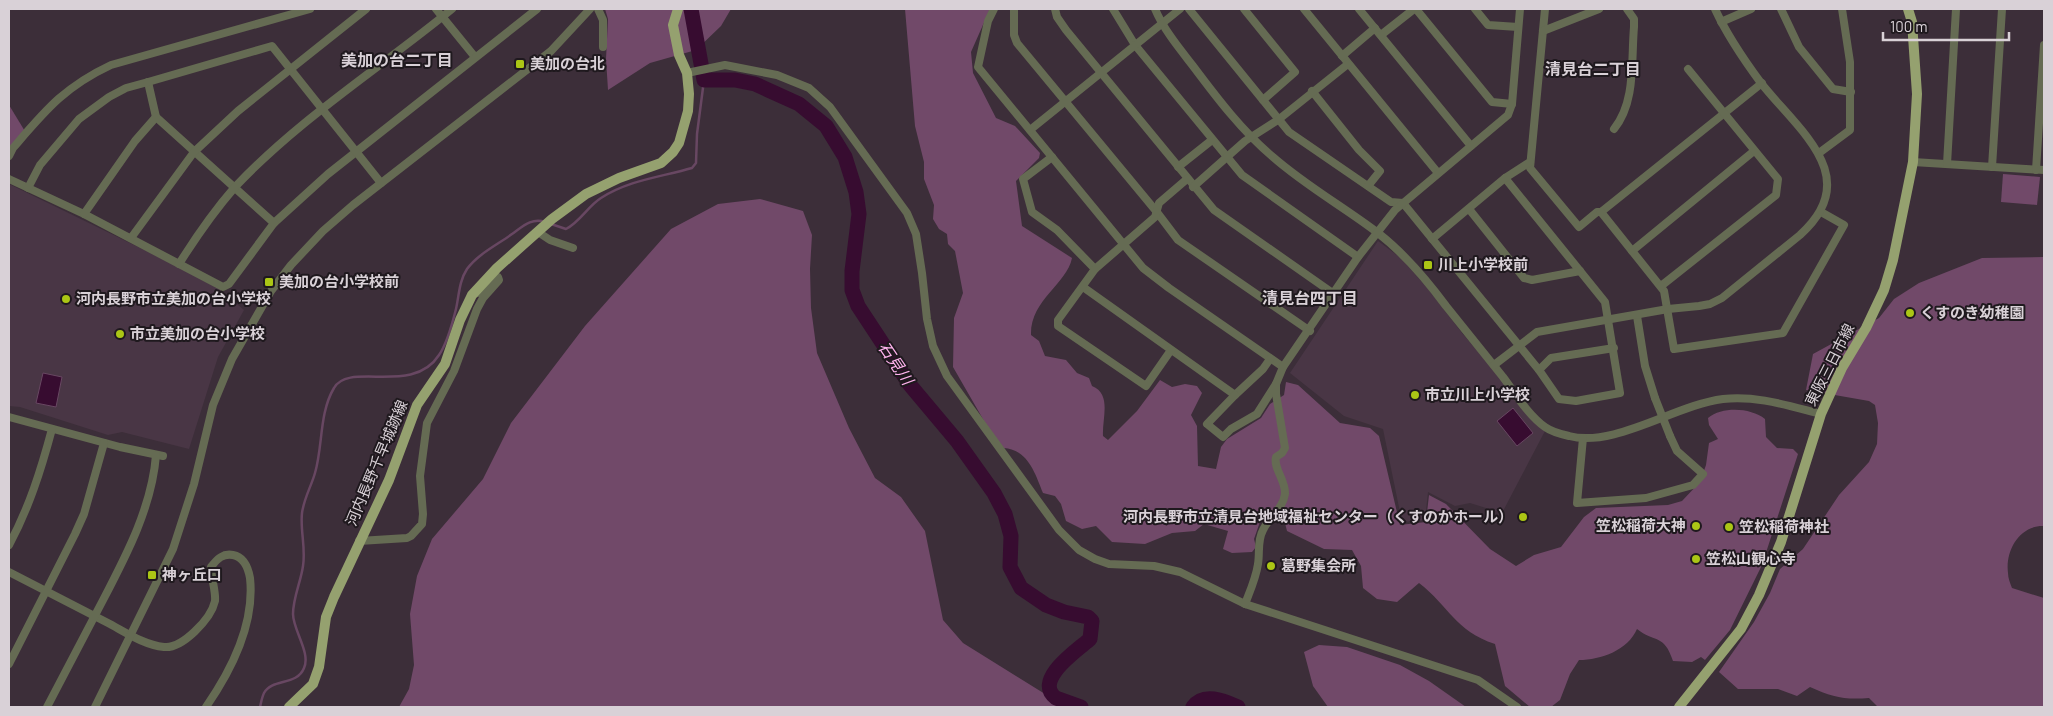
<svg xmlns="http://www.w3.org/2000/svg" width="2053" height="716" font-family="Barlow,'Noto Sans JP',sans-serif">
<rect width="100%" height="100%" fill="#3c2e39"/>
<!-- built -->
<g fill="#493645">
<polygon points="9,184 175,265 219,289 244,310 218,357 189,449 122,432 108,435 20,407 9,406"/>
<polygon points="1378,241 1401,258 1429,290 1462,333 1545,431 1502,513 1470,503 1455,506 1428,492 1425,520 1402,522 1383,429 1344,416 1290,373"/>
</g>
<!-- green -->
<g fill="#714969">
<polygon points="605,9 731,9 721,26 696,50 650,63 608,90 606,59 608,19"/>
<path d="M905,9h85l-19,43 2,21 23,45 19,8 25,27 -1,5 -23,23 6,45 50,32c-5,26 -42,42 -41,77l8,6 6,15 21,4 11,13 12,5 3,8c20,8 10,32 11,50l5,4 29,-29 23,-31 12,7 13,-3 12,2 5,7 -11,22 6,11 1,40 18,3 5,-22 6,-8 34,-21 9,-14 14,-9 2,-13 12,3 42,38 30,5 9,8 21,89 26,-3 3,-27 17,9 44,45 26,17 18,-11 27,-8 23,-30 12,-9 72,-3 14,-4 18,-19 6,-17 3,-22 9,-4 -9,-14 -1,-7c15,-12 43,-10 57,1l1,18 11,11 16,1 5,5 -36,111 -32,65 -25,30 -4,-3 -9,5 -19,-1c-9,-28 -19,-18 -36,-32 -9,21 -36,31 -58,31l-9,14 -10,26 -9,7h-21l-25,-21 -10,-42c-40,-13 -46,-38 -76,-61l-22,19 -20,-3 -14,-11 -2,-22 -9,-16 -28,-1 -37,-18 -4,-16 -22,4 -7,20 2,8 -4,5 -20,1 -9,-4 5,-18 -24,-7 -9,7 -23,2 -27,11 -33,-2 -16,-16 -14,3 -16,-8 -5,-17 -6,-8 -12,-3c-8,-20 -15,-43 -39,-45l-13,-15 -38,-66 1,-49 9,-25 -8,-42 -7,-7 -1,-10 -8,-5 -6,-10 1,-14 -10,-26v-17l-9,-36z"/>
<polygon points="9,105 26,133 9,156"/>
<polygon points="2003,174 2040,177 2037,205 2001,202"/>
<polygon points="760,199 803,211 812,235 810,269 811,308 817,353 849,428 875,478 901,497 925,531 943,620 963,643 1066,707 399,707 409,689 414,665 410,614 417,576 432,539 483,479 511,423 585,326 671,229 718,204"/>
<path d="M2044,257v269c-24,-1 -39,24 -36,47 0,5 2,10 4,15l32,10v109h-166l-9,-9c-25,2 -37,-1 -59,-11l-13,9 -19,-7h-40l-19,-17 35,-50 16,-29 10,-24 23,-20 36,-54 30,-33 8,-18 1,-21 -3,-18 -6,-4 -63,-11 7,-36 66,-36 15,-19 25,-16 63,-25z"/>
<polygon points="1319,645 1347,647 1400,665 1429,681 1466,707 1328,707 1313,686 1304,652"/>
</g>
<!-- water -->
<g fill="#370c30" stroke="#684762">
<polygon points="43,373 62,377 56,407 36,403"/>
<polygon points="1513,408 1533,433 1517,446 1497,421"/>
</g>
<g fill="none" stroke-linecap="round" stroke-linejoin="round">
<!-- stream -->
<g stroke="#684762" stroke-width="2.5">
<path d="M551,224l15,5c14,-7 22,-23 35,-31 28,-18 60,-21 91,-30l4,-5 1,-29 7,-54"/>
<path d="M260,707c1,-4 2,-10 4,-14 8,-15 33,-7 40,-25 7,-15 -11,-38 -11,-54 0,-16 8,-33 10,-48 3,-18 -3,-36 -1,-53 2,-15 9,-26 13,-40 8,-27 4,-60 19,-85 15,-27 79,8 105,-33 7,-10 14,-34 17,-46 3,-13 3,-28 11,-40 11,-15 30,-24 45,-35 10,-7 20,-17 33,-12"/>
</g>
<!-- river -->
<g stroke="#370c30" stroke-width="15">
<path d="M691,9l13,71h31l20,4 44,20 27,22 19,31 11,35 3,22 -7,57v19l6,16 52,79 47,56 37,52 11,21 6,22 -1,31 11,21 25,17 18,7 24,5 4,4 -2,18c-11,10 -58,41 -34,59l25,9"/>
<path d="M1193,707c11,-15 31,-6 45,0"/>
</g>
<!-- minor -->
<g stroke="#656b53" stroke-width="8">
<polyline points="436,9 475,57"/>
<polyline points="598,9 603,20 603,47"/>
<polyline points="994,9 988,21 978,67 1143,268 1169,288 1283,367"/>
<polyline points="1014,9 1014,35 1017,43 1156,211 1178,240 1310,331"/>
<polyline points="1055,9 1057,17 1066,30 1214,210 1334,294"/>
<polyline points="1113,9 1135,45 1242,175 1358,257"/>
<path d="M1155,9c9,21 24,39 38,57 24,32 49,65 80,91 33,29 71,50 105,76 27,21 48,46 68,73 19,24 38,47 57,71 12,16 25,38 42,50 7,5 15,7 24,9 46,12 106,-31 154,-37 33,-4 66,7 98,15"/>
<polyline points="1189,9 1289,132 1391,202 1403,203 1539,370 1559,399 1576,401 1620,393 1605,302 1505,178"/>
<polyline points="1244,9 1295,72 1263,100"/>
<polyline points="1304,9 1438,173"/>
<polyline points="1359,9 1471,146"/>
<polyline points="1416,9 1492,102 1512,104"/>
<polyline points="1475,9 1488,25 1518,27"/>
<polyline points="1545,9 1530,168 1579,227 1597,212 1601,212 1762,83"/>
<polyline points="1781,9 1799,47 1833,89 1851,92"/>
<polyline points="1721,22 1751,9"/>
<polyline points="1543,31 1599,9"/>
<polyline points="1381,35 1414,9"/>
<polyline points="1342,56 1375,28"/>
<polyline points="687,73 725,65 777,75 809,88 830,107 907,213 916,234 922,273 927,319 933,346 947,376 1059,530 1079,550 1095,559 1109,564 1154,566 1180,572 1245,604 1478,680 1517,707"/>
<polyline points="148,82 156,117"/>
<polyline points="1312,91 1359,150 1380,171 1368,186"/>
<path d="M1614,129c22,-27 17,-68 20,-102v-8l-7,-10"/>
<polyline points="1030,130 1180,9"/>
<polyline points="1819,153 1850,130 1850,62 1842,9"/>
<path d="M9,156l4,-8c32,-37 51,-61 98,-83l199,-56"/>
<polyline points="1052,157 1023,179 1032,212 1057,230 1095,269"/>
<polyline points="1913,162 2044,170"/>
<polyline points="1947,164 1956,9"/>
<polyline points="1178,167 1212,140"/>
<polyline points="1992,167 2002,9"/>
<polyline points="2036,170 2044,45"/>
<polyline points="9,179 84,214 223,287 229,284 274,223 328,174 537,9"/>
<polyline points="1193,187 1245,141 1278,120 1348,64"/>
<polyline points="28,188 40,165 79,119 109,97 126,88 148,82 272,46 381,183"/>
<polyline points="1469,209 1524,278 1532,280 1580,271"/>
<polyline points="1601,212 1664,291 1674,349 1783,333 1844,225 1821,212"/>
<polyline points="84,214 135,141 156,117 274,223"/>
<polyline points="538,232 550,240 573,248"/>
<polyline points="131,238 194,152 238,111 366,9"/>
<polyline points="1432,239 1505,178 1530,162"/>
<polyline points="1632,251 1754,151"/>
<path d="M179,264c17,-27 35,-53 56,-77 64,-68 145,-119 217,-178"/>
<polyline points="1661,286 1776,195 1778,179 1688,69"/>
<polyline points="1083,287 1235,395 1263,369 1270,359"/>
<polyline points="1637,316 1645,366 1655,398"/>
<polyline points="1171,350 1146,386 1058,326 1058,320 1095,269 1155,217 1159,203 1187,179"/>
<path d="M1494,365l43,-33 131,-23 31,-3 11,-2 12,-6 78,-63c65,-58 -2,-105 -39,-152 -17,-23 -34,-48 -46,-74"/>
<polyline points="1539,370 1551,358 1614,348"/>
<polyline points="1235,395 1207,424 1223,437 1231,429 1257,414 1276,384"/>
<polyline points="9,417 120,447 163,456"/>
<polyline points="1583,438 1577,503 1646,498 1693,485 1703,474 1677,451 1670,436"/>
<polyline points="359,541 407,538 411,536 422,524 423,514 420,476 427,423 454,371 477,309 483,298 499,280 498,277 481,292 474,294"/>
<path d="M9,545c20,-37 32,-75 43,-116"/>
<path d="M9,572c33,17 66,34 99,51 17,9 36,22 56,24 18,2 47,-28 51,-46 1,-10 -4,-23 -4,-34 6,-8 12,-14 22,-12 11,2 15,12 17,23 5,46 -19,93 -44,129"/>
<path d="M1245,604c5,-13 11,-26 13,-40 2,-12 -1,-23 5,-34 6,-13 20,-21 22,-36 1,-13 -12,-26 -9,-37l6,-4 3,-5 -9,-54v-10l7,-17 75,-110 37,-47 113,-95 4,-11 8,-95"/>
<polyline points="9,664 75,534 84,514 104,443"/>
<path d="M47,707c18,-35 37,-70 55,-105 24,-46 50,-95 54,-147"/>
<polyline points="95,707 173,549 194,484 213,405 232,359 271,291 291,265 323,231 353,205 551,51 590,9"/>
</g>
<!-- major -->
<g stroke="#95a16f" stroke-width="10">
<polyline points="289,707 313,684 319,667 326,617 334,597 389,480 417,405 445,364 460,320 472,295 497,268 552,219 586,194 619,178 661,163 673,152 679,143 688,111 689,94 687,73 679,55 673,25 678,9"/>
<polyline points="1679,707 1741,629 1759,595 1781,542 1821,414 1842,368 1866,328 1884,290 1893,260 1913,162 1917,94 1912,22 1908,9"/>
</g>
<!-- minor-bridge -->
<polyline stroke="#656b53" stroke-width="8" points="1655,398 1670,436"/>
</g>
<!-- markers -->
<g fill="#abc615" stroke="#1f191e" stroke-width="2">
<rect x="515" y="59" width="10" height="10" rx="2.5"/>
<rect x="1423" y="260" width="10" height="10" rx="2.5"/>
<rect x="264" y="277" width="10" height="10" rx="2.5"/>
<circle cx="66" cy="299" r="5"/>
<circle cx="1910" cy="313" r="5"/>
<circle cx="120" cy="334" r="5"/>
<circle cx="1415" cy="395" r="5"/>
<circle cx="1523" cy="517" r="5"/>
<circle cx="1696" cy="526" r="5"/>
<circle cx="1729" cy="527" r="5"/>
<circle cx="1696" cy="559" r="5"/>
<circle cx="1271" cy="566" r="5"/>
<rect x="147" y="570" width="10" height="10" rx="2.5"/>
</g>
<g text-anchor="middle" stroke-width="4" stroke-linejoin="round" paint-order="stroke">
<!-- poi labels -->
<g font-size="15" font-weight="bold" fill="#d9d1d7" stroke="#1f191e" text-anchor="start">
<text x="530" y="69">美加の台北</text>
<text x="1438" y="270">川上小学校前</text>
<text x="279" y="287">美加の台小学校前</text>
<text x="76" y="304">河内長野市立美加の台小学校</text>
<text x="1920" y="318">くすのき幼稚園</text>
<text x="130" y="339">市立美加の台小学校</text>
<text x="1425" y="400">市立川上小学校</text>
<text x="1513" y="522" text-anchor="end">河内長野市立清見台地域福祉センター（くすのかホール）</text>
<text x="1686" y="531" text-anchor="end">笠松稲荷大神</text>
<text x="1739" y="532">笠松稲荷神社</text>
<text x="1706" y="564">笠松山観心寺</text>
<text x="1281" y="571">葛野集会所</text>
<text x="162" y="580">神ヶ丘口</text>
</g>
<!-- street labels -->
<g font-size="15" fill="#d9d1d7" stroke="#1f191e">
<text transform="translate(1830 365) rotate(-63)" y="5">東阪三日市線</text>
<text transform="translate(377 463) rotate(-67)" y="5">河内長野千早城跡線</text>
</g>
<!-- neighbourhood labels -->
<g font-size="16" font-weight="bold" fill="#d9d1d7" stroke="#1f191e">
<text x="397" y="66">美加の台二丁目</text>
<text x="1593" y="75">清見台二丁目</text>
<text x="1310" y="304">清見台四丁目</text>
</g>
<!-- water labels -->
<g font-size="16" font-style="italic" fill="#feb3ed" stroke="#1f191e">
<text transform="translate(896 363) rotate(56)" y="6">石見川</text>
</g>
</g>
<!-- border -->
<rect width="2053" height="716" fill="none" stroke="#d9d1d7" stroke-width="20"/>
<!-- scale -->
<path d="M1883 32v8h126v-8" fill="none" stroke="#d9d1d7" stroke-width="2.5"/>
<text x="1890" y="32" font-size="15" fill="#d9d1d7" stroke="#1f191e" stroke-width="4" paint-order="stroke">100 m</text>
</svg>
